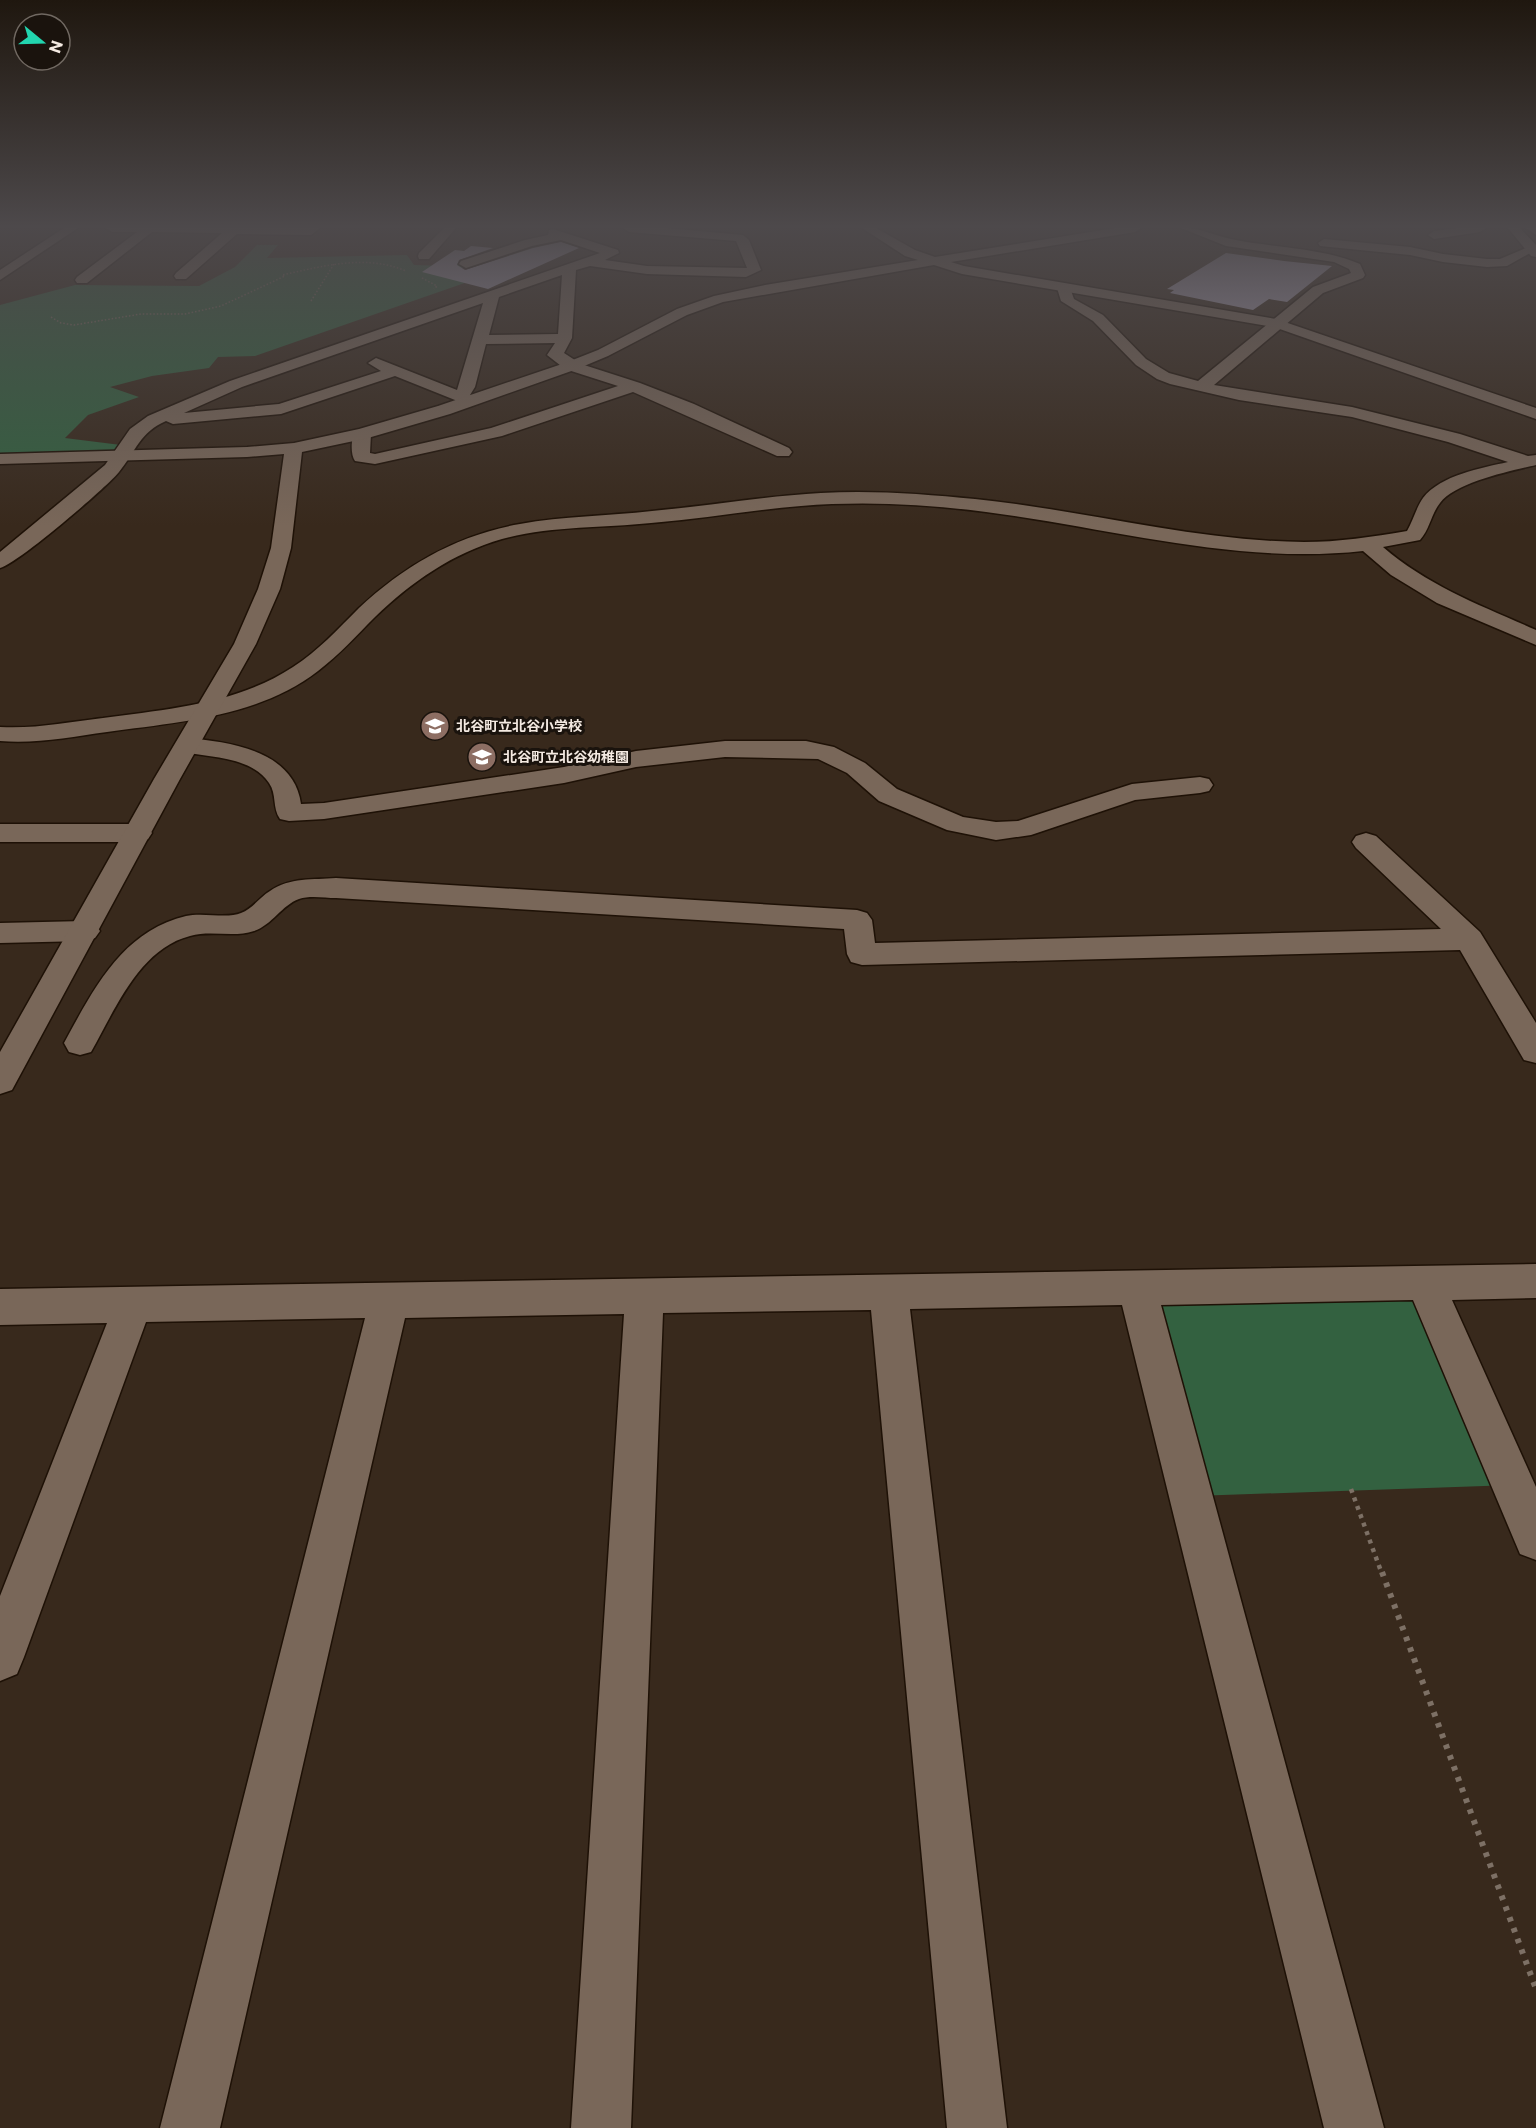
<svg xmlns="http://www.w3.org/2000/svg" width="1536" height="2128" font-family="Commissioner,'Noto Sans JP',sans-serif">
<rect width="100%" height="100%" fill="#38291c"/>
<!-- green -->
<g fill="#336140">
<polygon points="257,245 278,245 267,258 407,255 414,265 447,266 460,262 472,265 454,271 479,278 255,356 218,357 209,368 152,376 110,387 139,397 88,415 65,438 129,446 121,457 0,460 0,305 75,285 199,286 235,267"/>
<polygon points="1427,1283 1513,1485 1194,1496 1140,1289"/>
</g>
<!-- building -->
<g fill="#aea5ba">
<polygon points="561,242 579,248 488,289 422,272 455,250 464,251 471,246 493,248 459,260 457,265 465,270 533,248"/>
<polygon points="1226,253 1284,261 1332,266 1287,302 1269,299 1253,310 1170,293 1174,290 1167,289"/>
</g>
<g fill="none" stroke-linecap="round" stroke-linejoin="round">
<!-- street casing -->
<g stroke="#1e1106" stroke-width="3">
<g id="street">
<polygon points="64,228 78,228 0,280 0,270"/>
<polygon points="106,228 320,228 311,235 237,234 186,279 176,279 174,276 176,273 222,233 152,232 87,283 77,283 75,280 77,277 137,232 112,232"/>
<polygon points="444,228 456,228 429,259 419,259 418,256 419,253"/>
<path d="M623,228h43l77,7 6,5 12,30 -15,7 -99,-3 -57,-8 -14,4 -4,68 -8,15 17,11 59,19 54,21 95,44 3,4 -3,4h-12l-144,-64 -131,44 -127,28 -20,-3c-5,-7 -4,-24 1,-31h12l3,4 -1,19 5,1 116,-26 127,-42 -53,-17 -18,-14 8,-12 -69,1 -11,43 -5,8 8,6 -8,5 -75,-30 -114,38 -108,10 -7,-3c-26,11 -30,30 -47,51 -13,16 -102,92 -119,96v-16l105,-87 25,-36 18,-13 82,-35 370,-128 -39,-13 -29,6 -66,22 -7,-4 2,-3 64,-21 23,-5 1,-5 4,-1 65,21 1,3 -14,7 42,6 100,2 -11,-27 -107,-9zM562,275l-4,59 -69,1 10,-38zM483,303l-26,87 -81,-32 -8,5 13,8 -102,33 -95,9 58,-26z"/>
<path d="M1181,228c18,-1 32,7 50,11 42,9 89,8 129,25l5,11 -2,3 -40,15 -109,92 138,22 108,27 68,22 8,-1v10c-25,6 -80,17 -96,38 -9,11 -10,26 -20,37l-37,7c45,39 99,59 153,83v15l-99,-42 -46,-28 -28,-24c-126,14 -252,-23 -377,-39 -61,-8 -124,-11 -185,-6 -50,4 -100,13 -150,17 -49,5 -101,3 -149,16 -49,14 -91,43 -127,78 -19,19 -36,38 -57,54 -59,46 -140,51 -211,61 -36,5 -71,12 -107,9v-14c35,2 68,-5 103,-9 65,-9 134,-14 190,-51 25,-16 45,-38 66,-59 46,-43 98,-73 161,-84 43,-8 88,-8 132,-13 56,-5 112,-15 169,-18 51,-3 103,1 154,6 110,11 218,42 329,43 35,0 68,-5 103,-11 6,-10 9,-23 16,-33 18,-23 58,-30 85,-36l-60,-20 -96,-25 -113,-17 -69,-16 -13,-5 -21,-14 -43,-44 -32,-20 -4,-13 7,-4 5,1 5,14 29,16 43,44 23,14 29,8 115,-94 38,-14 -2,-4 -15,-7 -108,-16z"/>
<polygon points="1458,228 1486,228 1480,232 1434,239 1428,235 1434,231"/>
<polygon points="1526,228 1536,228 1536,235"/>
<polygon points="1324,239 1410,247 1443,254 1487,259 1500,259 1526,248 1532,252 1507,266 1487,267 1443,262 1410,255 1320,246 1318,243"/>
<path d="M187,738c44,4 107,13 114,66l23,-1 240,-36 72,-16 89,-10h81l28,6 31,16 32,26 66,28 33,5 22,-1 114,-37 68,-7 9,2 4,6 -4,6 -9,2 -65,7 -104,35 -35,5 -49,-10 -68,-29 -32,-28 -29,-14 -93,-2 -89,10 -72,16 -240,36 -35,2 -9,-2c-8,-11 -3,-25 -11,-36 -19,-28 -62,-25 -91,-32l-4,-5 4,-5z"/>
<polygon points="0,824 138,824 148,827 152,833 148,839 138,842 0,842"/>
<path d="M1366,833l10,3 104,96 56,91v40l-12,-3 -64,-110 -598,15 -11,-3 -4,-8 -3,-25 -508,-31c-11,0 -26,-3 -37,1 -17,6 -27,26 -45,32 -20,7 -43,-1 -64,5 -51,13 -75,74 -99,116l-11,3 -11,-3 -5,-9c29,-53 58,-112 122,-127 17,-4 41,3 55,-3 11,-4 19,-16 29,-22 20,-14 43,-11 66,-13l521,32 10,3 5,7 3,23 566,-14 -85,-81 -4,-6 4,-6z"/>
<polygon points="85,921 95,924 100,931 95,938 85,941 0,943 0,923"/>
<polygon points="1536,1264 1536,1298 1452,1300 1536,1487 1536,1560 1520,1554 1413,1300 1161,1305 1384,2128 1324,2128 1122,1305 910,1309 1007,2128 947,2128 871,1310 663,1313 631,2128 571,2128 624,1314 405,1318 220,2128 160,2128 365,1318 146,1322 24,1657 17,1674 0,1681 0,1596 107,1323 0,1325 0,1289"/>
</g>
</g>
<!-- secondary casing -->
<g stroke="#1e1106" stroke-width="3">
<g id="secondary">
<polygon points="862,228 876,228 915,250 935,257 1115,228 1141,228 1135,232 951,262 964,266 1276,319 1536,408 1536,419 1274,327 962,274 934,265 723,302 687,315 608,356 577,369 450,414 368,438 302,452 291,548 280,589 256,644 180,779 12,1090 0,1094 0,1052 154,779 234,644 258,589 271,548 284,454 247,457 0,464 0,454 247,447 294,443 359,429 438,406 565,363 598,350 677,309 714,296 765,285 918,260 905,256"/>
<polygon points="1508,228 1520,228 1536,245 1536,257 1531,256"/>
</g>
</g>
<!-- path-far2 -->
<g stroke="#7d7065" stroke-width="1.5" stroke-dasharray="1.5 2" stroke-linecap="butt">
<polyline points="422,278 437,286 434,289"/>
<polyline points="311,301 334,264"/>
<path d="M51,317l10,6 13,2 67,-11h44l36,-8 64,-30 -3,-1c42,-9 83,-21 124,-4"/>
</g>
<!-- path-far1 -->
<polyline stroke="#7d7065" stroke-width="4.5" stroke-dasharray="4 5" stroke-linecap="butt" points="1351,1489 1382,1574"/>
<!-- path -->
<polyline stroke="#7d7065" stroke-width="6" stroke-dasharray="4.5 7" stroke-linecap="butt" points="1382,1572 1536,1989"/>
<!-- street -->
<use href="#street" fill="#796759" fill-rule="evenodd"/>
<!-- secondary -->
<use href="#secondary" fill="#796759" fill-rule="evenodd"/>
</g>
<!-- sky -->
<linearGradient id="sky" x2="0" y2="1"><stop stop-color="#1f170f"/><stop offset="0.43" stop-color="#4d494b"/><stop offset="1" stop-color="#4d494b" stop-opacity="0"/></linearGradient>
<rect width="1536" height="526" fill="url(#sky)"/>
<!-- icons -->
<defs>
<g id="school-disc" transform="scale(1.5)"><circle r="9.5" fill="#8d6e63" stroke="#1a130d"/><path d="M0-5L7-2L0 1L-7-2ZM-4 1L0 2.5L4 1V4Q0 6-4 4Z" fill="#fff"/></g>
</defs>
<g fill-rule="evenodd">
<use href="#school-disc" x="435" y="726"/>
<use href="#school-disc" x="482" y="757"/>
</g>
<g text-anchor="middle" stroke-width="6" stroke-linejoin="round" paint-order="stroke">
<!-- far-poi labels -->
<g font-size="14" font-weight="bold" fill="#f4eae2" stroke="#1a130d" text-anchor="start">
<text x="456" y="731">北谷町立北谷小学校</text>
<text x="503" y="762">北谷町立北谷幼稚園</text>
</g>
</g>
<!-- north arrow -->
<g transform="translate(42 42) rotate(109)"><circle r="28" fill="#1a130d" stroke="#716962" stroke-width="1.5"/>
<path d="M0-4.5L10 22L0 15L-10 22Z" fill="#22d5af"/>
<text y="-9" font-size="16" font-weight="bold" text-anchor="middle" fill="#f4eae2">N</text>
</g>
</svg>
